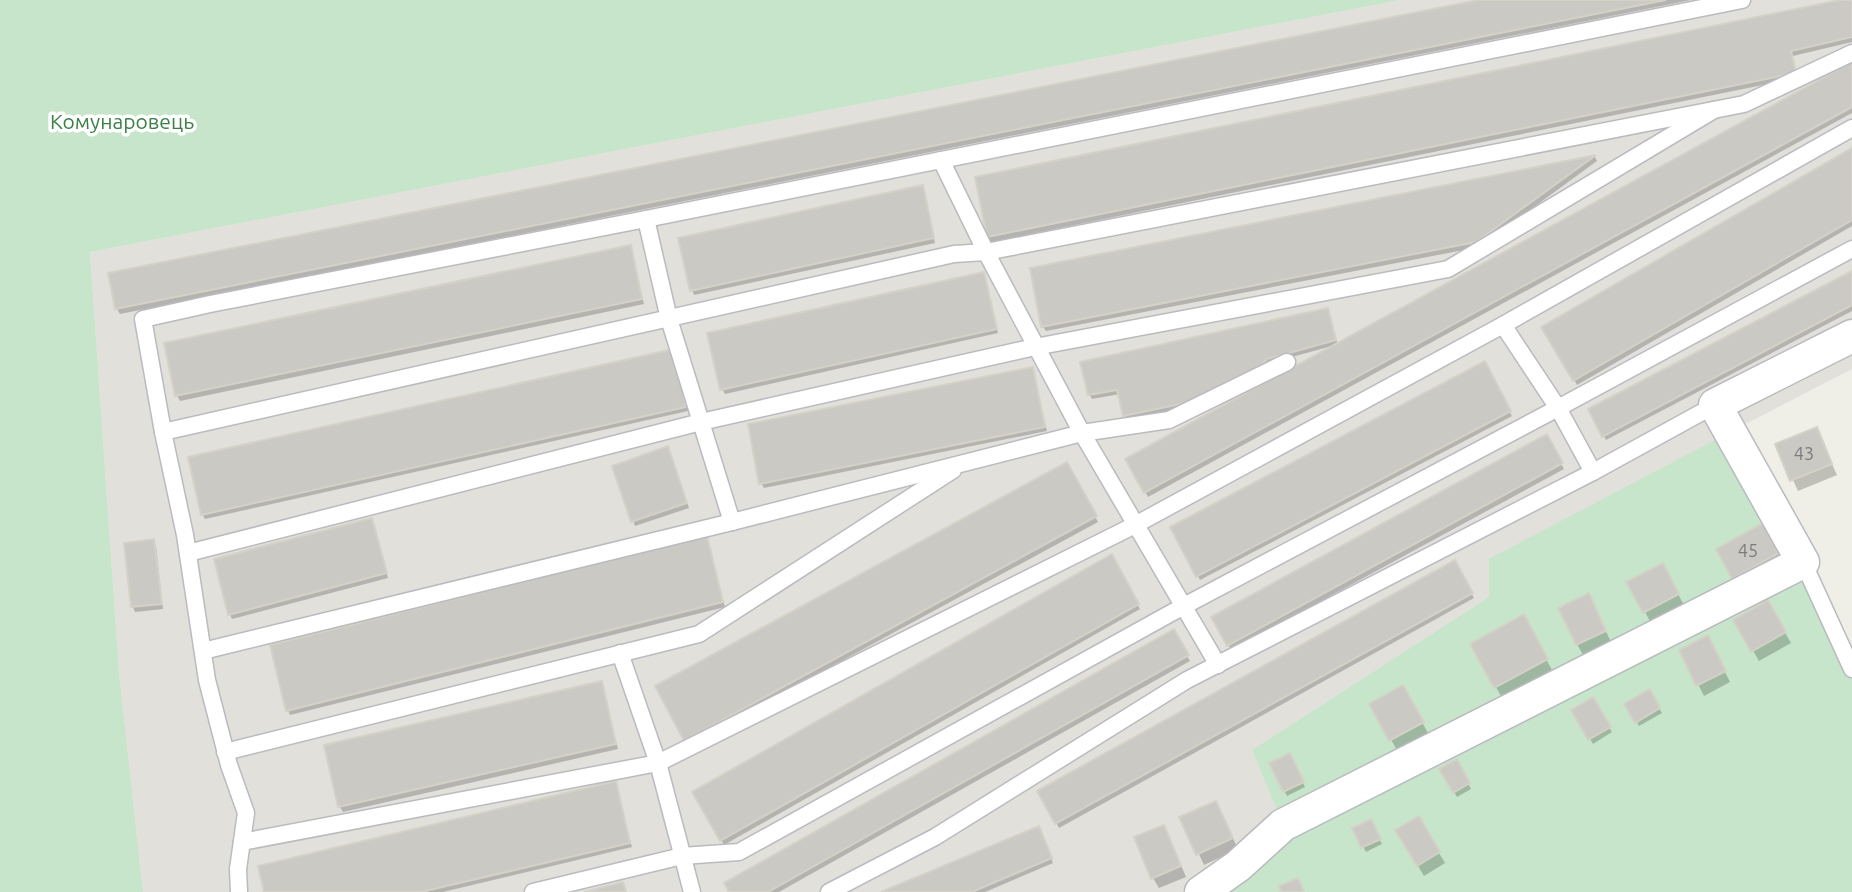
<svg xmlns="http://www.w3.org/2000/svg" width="1852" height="892" font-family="Ubuntu,sans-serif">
<rect width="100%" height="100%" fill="#efefe7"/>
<!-- industrial -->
<polygon fill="#e1e0db" points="1400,0 1852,0 1852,369 1730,432 1489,597 1252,750 1283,825 1201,892 143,892 119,672 90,252"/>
<!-- green -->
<g fill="#c6e5ca">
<polygon points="0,0 1400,0 90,252 119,672 143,892 0,892"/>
<polygon points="1730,432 1852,669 1852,892 1195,892 1283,825 1252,750 1489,597 1489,559"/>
</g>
<!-- shadow -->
<g fill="#0003">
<polygon points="1487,0 1691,0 120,314 117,309 110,275"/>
<polygon points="1848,0 1852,0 1852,42 1793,56 1797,78 991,242 988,237 977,178"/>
<polygon points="1852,64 1852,113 1148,497 1128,460 1332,346 1270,363 1212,402 1127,420 1120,394 1092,399 1089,394 1327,310 1338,345"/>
<polygon points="1852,150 1852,226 1577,385 1544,327"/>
<polygon points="1595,157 1597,161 1479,247 1046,331 1043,327 1032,269"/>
<polygon points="922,187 935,243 694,295 692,290"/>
<polygon points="630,247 644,304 180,401 177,396 166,344"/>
<polygon points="1852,272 1852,311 1606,440 1590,410"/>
<polygon points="984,274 998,333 725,394 722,389"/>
<polygon points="676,355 688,411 205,519 202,514"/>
<polygon points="1484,364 1512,416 1200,580 1172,528"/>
<polygon points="1032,369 1047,431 764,488 761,483"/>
<polygon points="1816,429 1837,475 1798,491 1777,445"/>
<polygon points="1546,436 1564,469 1231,650 1214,618"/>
<polygon points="668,448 689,508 635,526 614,467"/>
<polygon points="1066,464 1098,522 688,744 657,687"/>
<polygon points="371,520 388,578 232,619 230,614"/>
<polygon points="1762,525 1784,564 1740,589 1718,549"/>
<polygon points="707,538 725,607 290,715 288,710"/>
<polygon points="153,541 156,546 163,609 135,612 133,607 126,544"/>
<polygon points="1111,557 1140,609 724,845 695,793"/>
<polygon points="1454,562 1474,598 1059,828 1039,791"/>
<polygon points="1662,565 1684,605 1651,623 1629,583"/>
<polygon points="1768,603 1791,643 1759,661 1736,621"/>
<polygon points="1594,606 1611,642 1583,655 1577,644"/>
<polygon points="1523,617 1552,670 1502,698 1473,645"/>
<polygon points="1173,632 1190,661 779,892 731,892"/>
<polygon points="1713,648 1730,682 1704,696 1681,651"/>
<polygon points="601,683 618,749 343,812 340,807 326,747"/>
<polygon points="1402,687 1428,733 1397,750 1371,705"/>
<polygon points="1649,692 1662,713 1639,726 1627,704"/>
<polygon points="1592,699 1612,732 1593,744 1573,710"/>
<polygon points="1289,755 1305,787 1287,796 1271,764"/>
<polygon points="1456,761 1471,789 1457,797 1441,769"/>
<polygon points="615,783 632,847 443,892 266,892"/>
<polygon points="1221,813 1238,849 1204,865 1182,818"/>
<polygon points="1418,818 1445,863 1424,876 1397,831"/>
<polygon points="1370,822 1382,844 1366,852 1354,829"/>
<polygon points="1041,833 1053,863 985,892 886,892"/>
<polygon points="1169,837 1186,877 1159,888 1153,878"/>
</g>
<!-- building -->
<g fill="#cbc9c4" stroke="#d4d1c6" stroke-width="2">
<polygon points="1478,0 1666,0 115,309 108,273"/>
<polygon points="1840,0 1852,0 1852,37 1791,51 1796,73 987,237 975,177"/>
<polygon points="1852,62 1852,107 1144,493 1125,459"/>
<polygon points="1852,148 1852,220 1573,381 1541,327"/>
<polygon points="1596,155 1476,242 1041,327 1030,268"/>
<polygon points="923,185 934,238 690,291 678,238"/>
<polygon points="631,245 642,299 175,396 164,343"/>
<polygon points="1852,271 1852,305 1602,437 1588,409"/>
<polygon points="984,272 997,329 720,390 707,333"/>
<polygon points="1328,308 1336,340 1267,359 1252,377 1209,398 1123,416 1117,390 1088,395 1080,362"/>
<polygon points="674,349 686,407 201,515 188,457"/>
<polygon points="1485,361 1511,411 1196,577 1170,527"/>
<polygon points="1033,367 1045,427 759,484 748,424"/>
<polygon points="1817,427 1832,464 1790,481 1775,444"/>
<polygon points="1547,434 1563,463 1227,646 1211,617"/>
<polygon points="668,446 687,503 631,522 612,466"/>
<polygon points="1067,462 1097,516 684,741 655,686"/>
<polygon points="372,518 387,573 228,615 214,559"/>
<polygon points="1763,523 1779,553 1732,579 1716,549"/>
<polygon points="707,536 723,602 286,711 270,645"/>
<polygon points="154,539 162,604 131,607 124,543"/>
<polygon points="1112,554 1139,604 720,841 692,792"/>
<polygon points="1455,560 1473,593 1055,824 1037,791"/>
<polygon points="1663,563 1679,594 1643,613 1626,582"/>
<polygon points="1589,593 1606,631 1576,645 1558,608"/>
<polygon points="1768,600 1786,632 1751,652 1733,620"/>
<polygon points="1524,614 1548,659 1494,688 1470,644"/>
<polygon points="1174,629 1189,655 768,892 729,892 724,883"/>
<polygon points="1708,635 1726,671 1696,686 1679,650"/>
<polygon points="602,681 616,744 338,807 324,745"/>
<polygon points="1403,685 1424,722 1389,741 1369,704"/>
<polygon points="1650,689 1660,708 1635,723 1624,704"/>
<polygon points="1593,697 1611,727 1588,740 1571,710"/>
<polygon points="1290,753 1304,782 1283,792 1269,763"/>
<polygon points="1457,759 1470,783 1453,793 1439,769"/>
<polygon points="616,781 630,843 421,892 264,892 258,866"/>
<polygon points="1216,801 1233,838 1196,855 1179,817"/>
<polygon points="1419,816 1440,852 1417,866 1395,830"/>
<polygon points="1371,819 1381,839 1361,848 1352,828"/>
<polygon points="1164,825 1181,866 1151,879 1134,837"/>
<polygon points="1039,826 1052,858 972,892 881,892"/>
<polygon points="1298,878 1304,892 1281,892 1279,886"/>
<polygon points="623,882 626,892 584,892"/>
</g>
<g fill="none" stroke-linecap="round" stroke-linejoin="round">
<!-- lane casing -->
<g stroke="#b9bbbf" stroke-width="19">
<g id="lane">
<polyline points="941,160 986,252 1744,104 1852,53"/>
<polyline points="646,219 1742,0"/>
<polyline points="1503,325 1852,128"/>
<polyline points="163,432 954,254 986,252 1082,433 1218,665"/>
<polyline points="1593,472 1558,408 1852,249"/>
<polyline points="188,553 701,422 1035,347 1448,269 1714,110"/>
<polyline points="1803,562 1852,669"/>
<polyline points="203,651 732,522"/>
<polyline points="620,653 658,763 692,892"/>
<polyline points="225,752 699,634 953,470"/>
<polyline points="242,842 658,763 1135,525 1503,325 1558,408 1182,607 739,852 682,856 533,892"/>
<polyline points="239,892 238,869 246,813 229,765 207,680 185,535 163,432 143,319 210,304 646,219 669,319 732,522 1082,433 1169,420 1287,362"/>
<polyline points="829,892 935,837 1187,680 1593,472 1715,405"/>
</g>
</g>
<!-- street casing -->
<g stroke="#b9bbbf" stroke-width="35">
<polyline id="street" points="1201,892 1238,866 1283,825 1803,562 1715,405 1852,336"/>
</g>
<!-- lane -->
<use href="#lane" stroke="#fff" stroke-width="16"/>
<!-- street -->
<use href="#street" stroke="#fff" stroke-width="32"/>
</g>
<g text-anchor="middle" stroke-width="7" stroke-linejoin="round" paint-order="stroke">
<!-- number labels -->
<g font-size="18" fill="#797b7e">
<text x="1804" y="460">43</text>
<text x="1748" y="557">45</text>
</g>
<!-- park labels -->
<g font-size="21" fill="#3c8048" stroke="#fff">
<text x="122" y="129">Комунаровець</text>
</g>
</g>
</svg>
